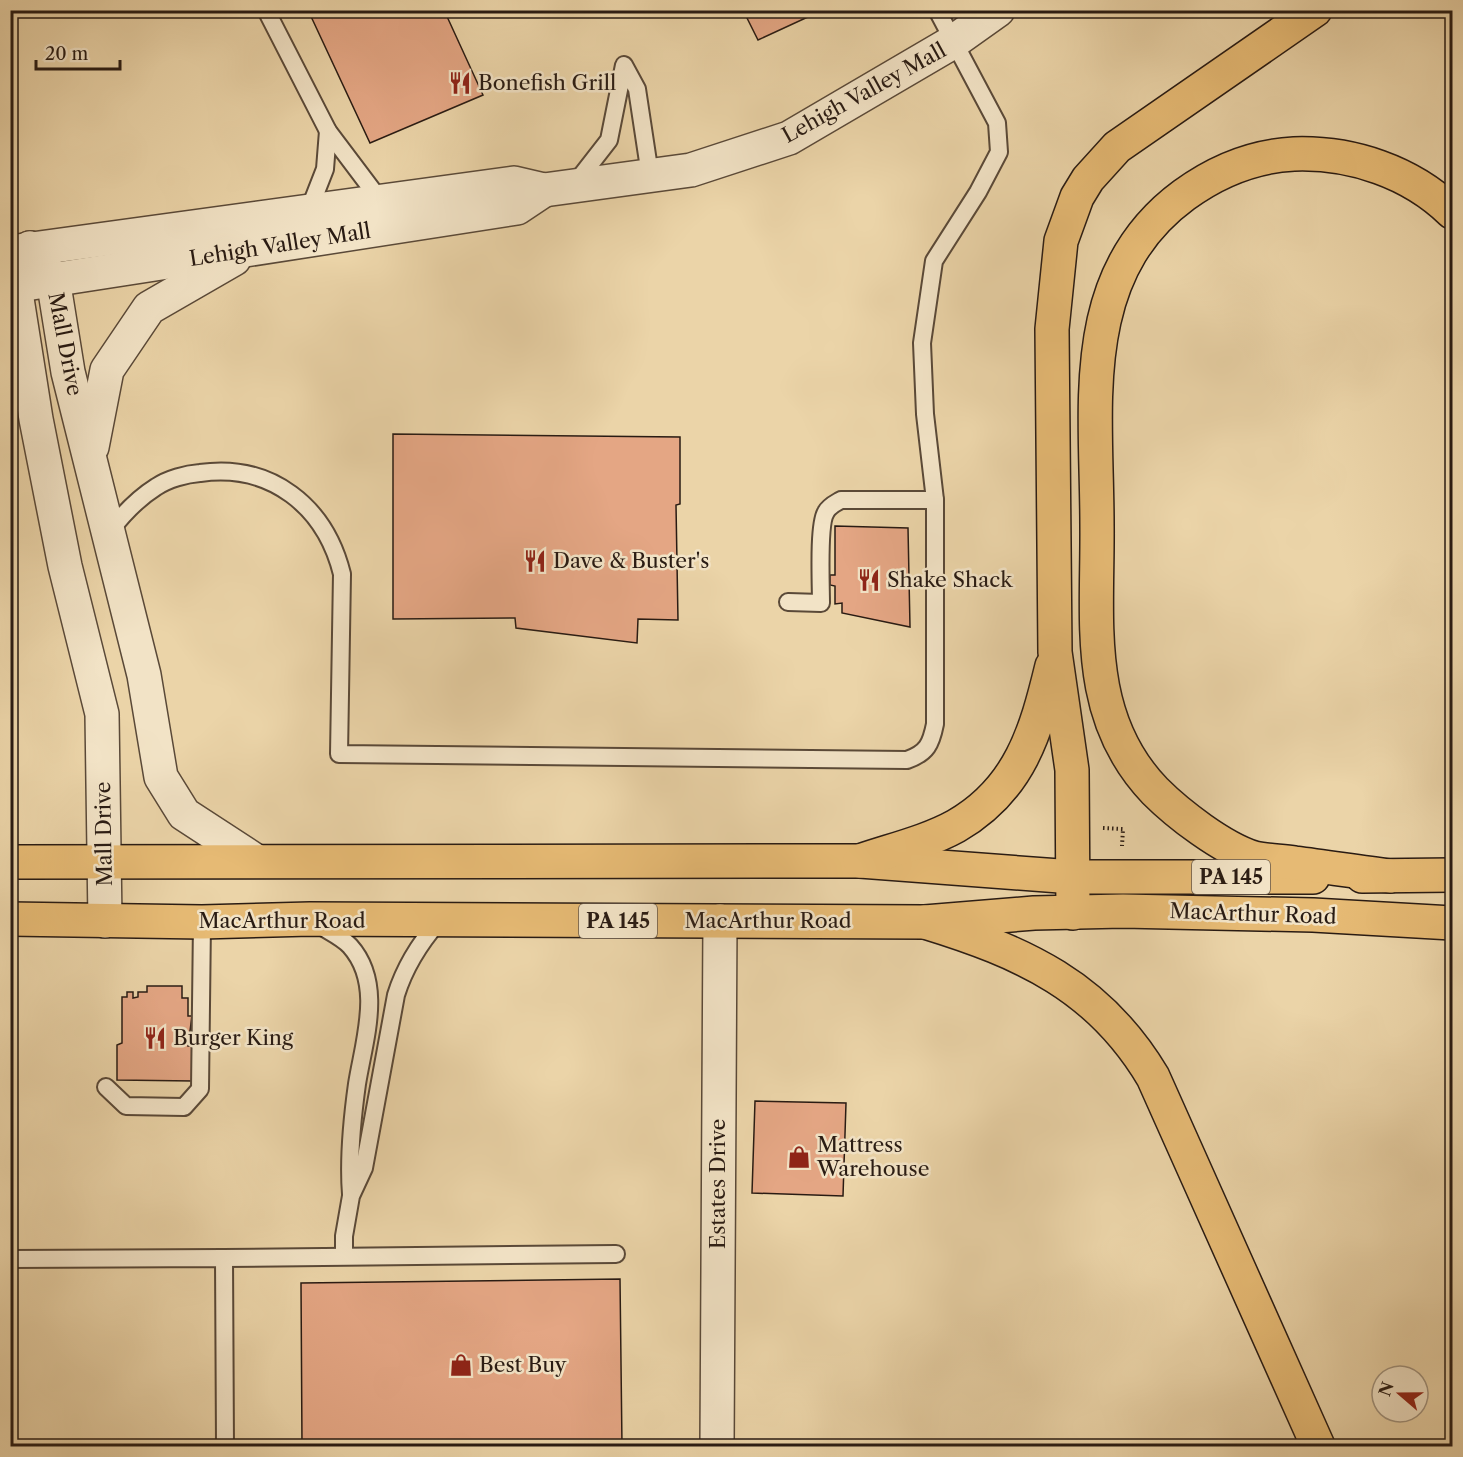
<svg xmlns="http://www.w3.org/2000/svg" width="1463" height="1457" font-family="'Libre Caslon Text',serif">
<rect width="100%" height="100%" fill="#ebd4a8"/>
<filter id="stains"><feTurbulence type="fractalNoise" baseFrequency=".00333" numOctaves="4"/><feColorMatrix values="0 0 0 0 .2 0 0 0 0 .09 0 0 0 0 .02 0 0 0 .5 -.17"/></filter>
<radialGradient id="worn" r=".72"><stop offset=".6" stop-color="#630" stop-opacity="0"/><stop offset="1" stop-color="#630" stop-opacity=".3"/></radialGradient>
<!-- building -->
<g fill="#e4a684" stroke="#291b13" stroke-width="1.5">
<polygon points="308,10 444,10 483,95 370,143"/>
<polygon points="743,10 823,10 758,40"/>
<polygon points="393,434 680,437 680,504 676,505 678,620 638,619 637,643 516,628 515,618 393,619"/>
<polygon points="835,526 908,528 910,627 842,613 842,603 835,604 835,586 830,585 830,575 835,575"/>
<polygon points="147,986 182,986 182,998 188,998 188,1016 192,1016 188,1046 193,1046 193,1081 117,1080 117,1045 122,1043 122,997 127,997 127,992 133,992 133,998 138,997 138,992 147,992"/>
<polygon points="755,1101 846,1103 843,1196 752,1193"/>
<polygon points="620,1279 622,1446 302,1446 301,1283"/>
</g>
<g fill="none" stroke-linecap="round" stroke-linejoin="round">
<!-- service casing -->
<g stroke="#5a4938" stroke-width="20">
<g id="service">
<polyline points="266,10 328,131 380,200"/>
<polyline points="574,185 609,140 624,65 637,89 650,175"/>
<polyline points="309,210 325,169 328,131"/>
<path d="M110,531c13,-17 27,-32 46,-44 12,-8 30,-13 44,-14 71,-10 125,33 142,101l-3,180 568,6c20,-7 24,-16 28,-36v-224l-10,-86 -3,-71 12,-82 44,-69 21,-40 -2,-29 -60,-113"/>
<path d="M788,602l33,1c0,-18 -3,-79 5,-91 3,-6 10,-9 15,-12h94"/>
<path d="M316,923c10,7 26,14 34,23 34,38 14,94 7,138 -5,36 -9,73 -6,110"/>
<polyline points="106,1087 126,1106 184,1107 200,1089 202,922"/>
<path d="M344,1256v-20l7,-40 13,-28 32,-173c9,-29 23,-51 43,-74"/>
<polyline points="224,1258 616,1254"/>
<polyline points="10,1259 224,1258 225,1446"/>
</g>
</g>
<!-- minor casing -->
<g stroke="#5a4938" stroke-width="36">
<polyline id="minor" points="717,1446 720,921"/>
</g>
<!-- tertiary casing -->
<g stroke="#5a4938" stroke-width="36">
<g id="tertiary">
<polyline points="30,248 15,286 36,419 65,566 102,714 105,921"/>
<polyline points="30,248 53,279 68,372 144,675 161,777 184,814 256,861"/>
<polyline points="10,252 514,183 544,190 691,170 789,138 953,42 998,10"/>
<polyline points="32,283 517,208 544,190"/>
<polyline points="92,447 107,370 149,308 234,259"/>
</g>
</g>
<!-- trunk casing -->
<g stroke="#291b13" stroke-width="36">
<g id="trunk">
<polyline points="10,862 860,861 1073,877 1313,877"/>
<polyline points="1362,876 1452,875"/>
<polyline points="10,919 202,922 310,919 925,922 1034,913 1123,911 1313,915 1452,923"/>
</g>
</g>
<!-- motorway casing -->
<g stroke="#291b13" stroke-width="36">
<g id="motorway">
<path d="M860,861c32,-11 67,-19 96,-35 64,-37 80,-94 96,-160"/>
<path d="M1390,876c-32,-4 -63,-9 -95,-13 -13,-2 -29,-2 -41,-5 -32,-10 -76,-44 -99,-67 -72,-75 -57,-170 -58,-266 0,-119 -22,-250 87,-330 33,-24 70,-39 110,-41 58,-2 117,18 158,58"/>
<polyline points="1073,913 1072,770 1055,652 1052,329 1061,241 1077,197 1088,179 1117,147 1315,10"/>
<path d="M925,922c98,30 174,64 228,155l165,369"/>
</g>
</g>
<!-- path -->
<polyline stroke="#291b13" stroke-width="4" stroke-dasharray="1.5 3" stroke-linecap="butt" points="1103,828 1123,829 1122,846"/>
<!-- service -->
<use href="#service" stroke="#f2e3c6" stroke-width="16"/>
<!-- minor -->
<use href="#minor" stroke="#f2e3c6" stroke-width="33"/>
<!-- tertiary -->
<use href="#tertiary" stroke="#f2e3c6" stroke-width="33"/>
<!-- trunk -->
<use href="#trunk" stroke="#e6ba74" stroke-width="33"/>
<!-- motorway -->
<use href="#motorway" stroke="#e6ba74" stroke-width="33"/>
</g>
<!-- icons -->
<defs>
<g id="restaurant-bare" transform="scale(1.8)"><path d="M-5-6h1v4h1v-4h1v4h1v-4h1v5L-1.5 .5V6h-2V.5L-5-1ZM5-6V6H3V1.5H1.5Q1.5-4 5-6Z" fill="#8f2418" stroke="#f2e3c6" stroke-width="2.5" paint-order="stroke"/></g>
<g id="shop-bare" transform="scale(1.8)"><path d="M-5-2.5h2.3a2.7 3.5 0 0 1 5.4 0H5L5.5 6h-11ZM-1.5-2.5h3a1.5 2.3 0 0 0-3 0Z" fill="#8f2418" stroke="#f2e3c6" stroke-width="2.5" paint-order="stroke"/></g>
</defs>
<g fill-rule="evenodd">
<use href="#restaurant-bare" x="460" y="83"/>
<use href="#restaurant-bare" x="535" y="561"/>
<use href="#restaurant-bare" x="869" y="580"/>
<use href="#restaurant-bare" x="155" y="1038"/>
<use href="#shop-bare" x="799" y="1157"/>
<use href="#shop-bare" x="461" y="1365"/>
</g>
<g text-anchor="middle" stroke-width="5" stroke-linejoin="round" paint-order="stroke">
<!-- shield labels -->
<g fill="#f2e3c6" stroke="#655749" stroke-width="1.5">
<rect x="1192" y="860" width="78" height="34" rx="4.5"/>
<rect x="579" y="904" width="78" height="34" rx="4.5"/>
</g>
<g font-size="20" font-weight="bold" fill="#291b13">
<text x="1231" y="884">PA 145</text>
<text x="618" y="928">PA 145</text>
</g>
<!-- poi labels -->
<g font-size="21" fill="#291b13" stroke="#f2e3c6" text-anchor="start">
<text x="478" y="90">Bonefish Grill</text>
<text x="553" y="568">Dave &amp; Buster's</text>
<text x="887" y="587">Shake Shack</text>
<text x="173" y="1045">Burger King</text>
<text x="817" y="1152">Mattress<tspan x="817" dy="24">Warehouse</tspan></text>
<text x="479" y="1372">Best Buy</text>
</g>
<!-- street labels -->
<g font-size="21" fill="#291b13" stroke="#f2e3c6">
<text transform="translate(864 93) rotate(-29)" y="7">Lehigh Valley Mall</text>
<text transform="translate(280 245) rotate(-9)" y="7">Lehigh Valley Mall</text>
<text transform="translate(65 344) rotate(79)" y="7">Mall Drive</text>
<text transform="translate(104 834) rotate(-91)" y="7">Mall Drive</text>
<text transform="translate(1253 914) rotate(2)" y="7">MacArthur Road</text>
<text x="282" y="928">MacArthur Road</text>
<text x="768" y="928">MacArthur Road</text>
<text transform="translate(718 1184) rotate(-90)" y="7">Estates Drive</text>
</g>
</g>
<!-- margin -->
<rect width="1463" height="1457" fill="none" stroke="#ebd4a8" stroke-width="36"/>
<rect x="12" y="12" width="1439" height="1433" fill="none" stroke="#291b13" stroke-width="3"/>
<rect x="18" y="18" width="1427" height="1421" fill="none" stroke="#291b13" stroke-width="1.5"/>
<!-- north arrow -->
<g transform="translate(1400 1394) rotate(290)"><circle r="28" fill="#f2e3c6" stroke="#a2937e" stroke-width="1.5"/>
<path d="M0-4.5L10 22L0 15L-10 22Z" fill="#8f2418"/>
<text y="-9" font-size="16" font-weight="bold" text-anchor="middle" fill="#291b13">N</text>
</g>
<!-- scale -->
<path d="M36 60v9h84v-9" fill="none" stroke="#291b13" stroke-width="3"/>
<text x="45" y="60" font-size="18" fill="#291b13" stroke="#f2e3c6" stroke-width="4.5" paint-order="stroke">20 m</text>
<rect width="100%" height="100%" filter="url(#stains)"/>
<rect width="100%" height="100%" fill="url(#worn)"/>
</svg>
